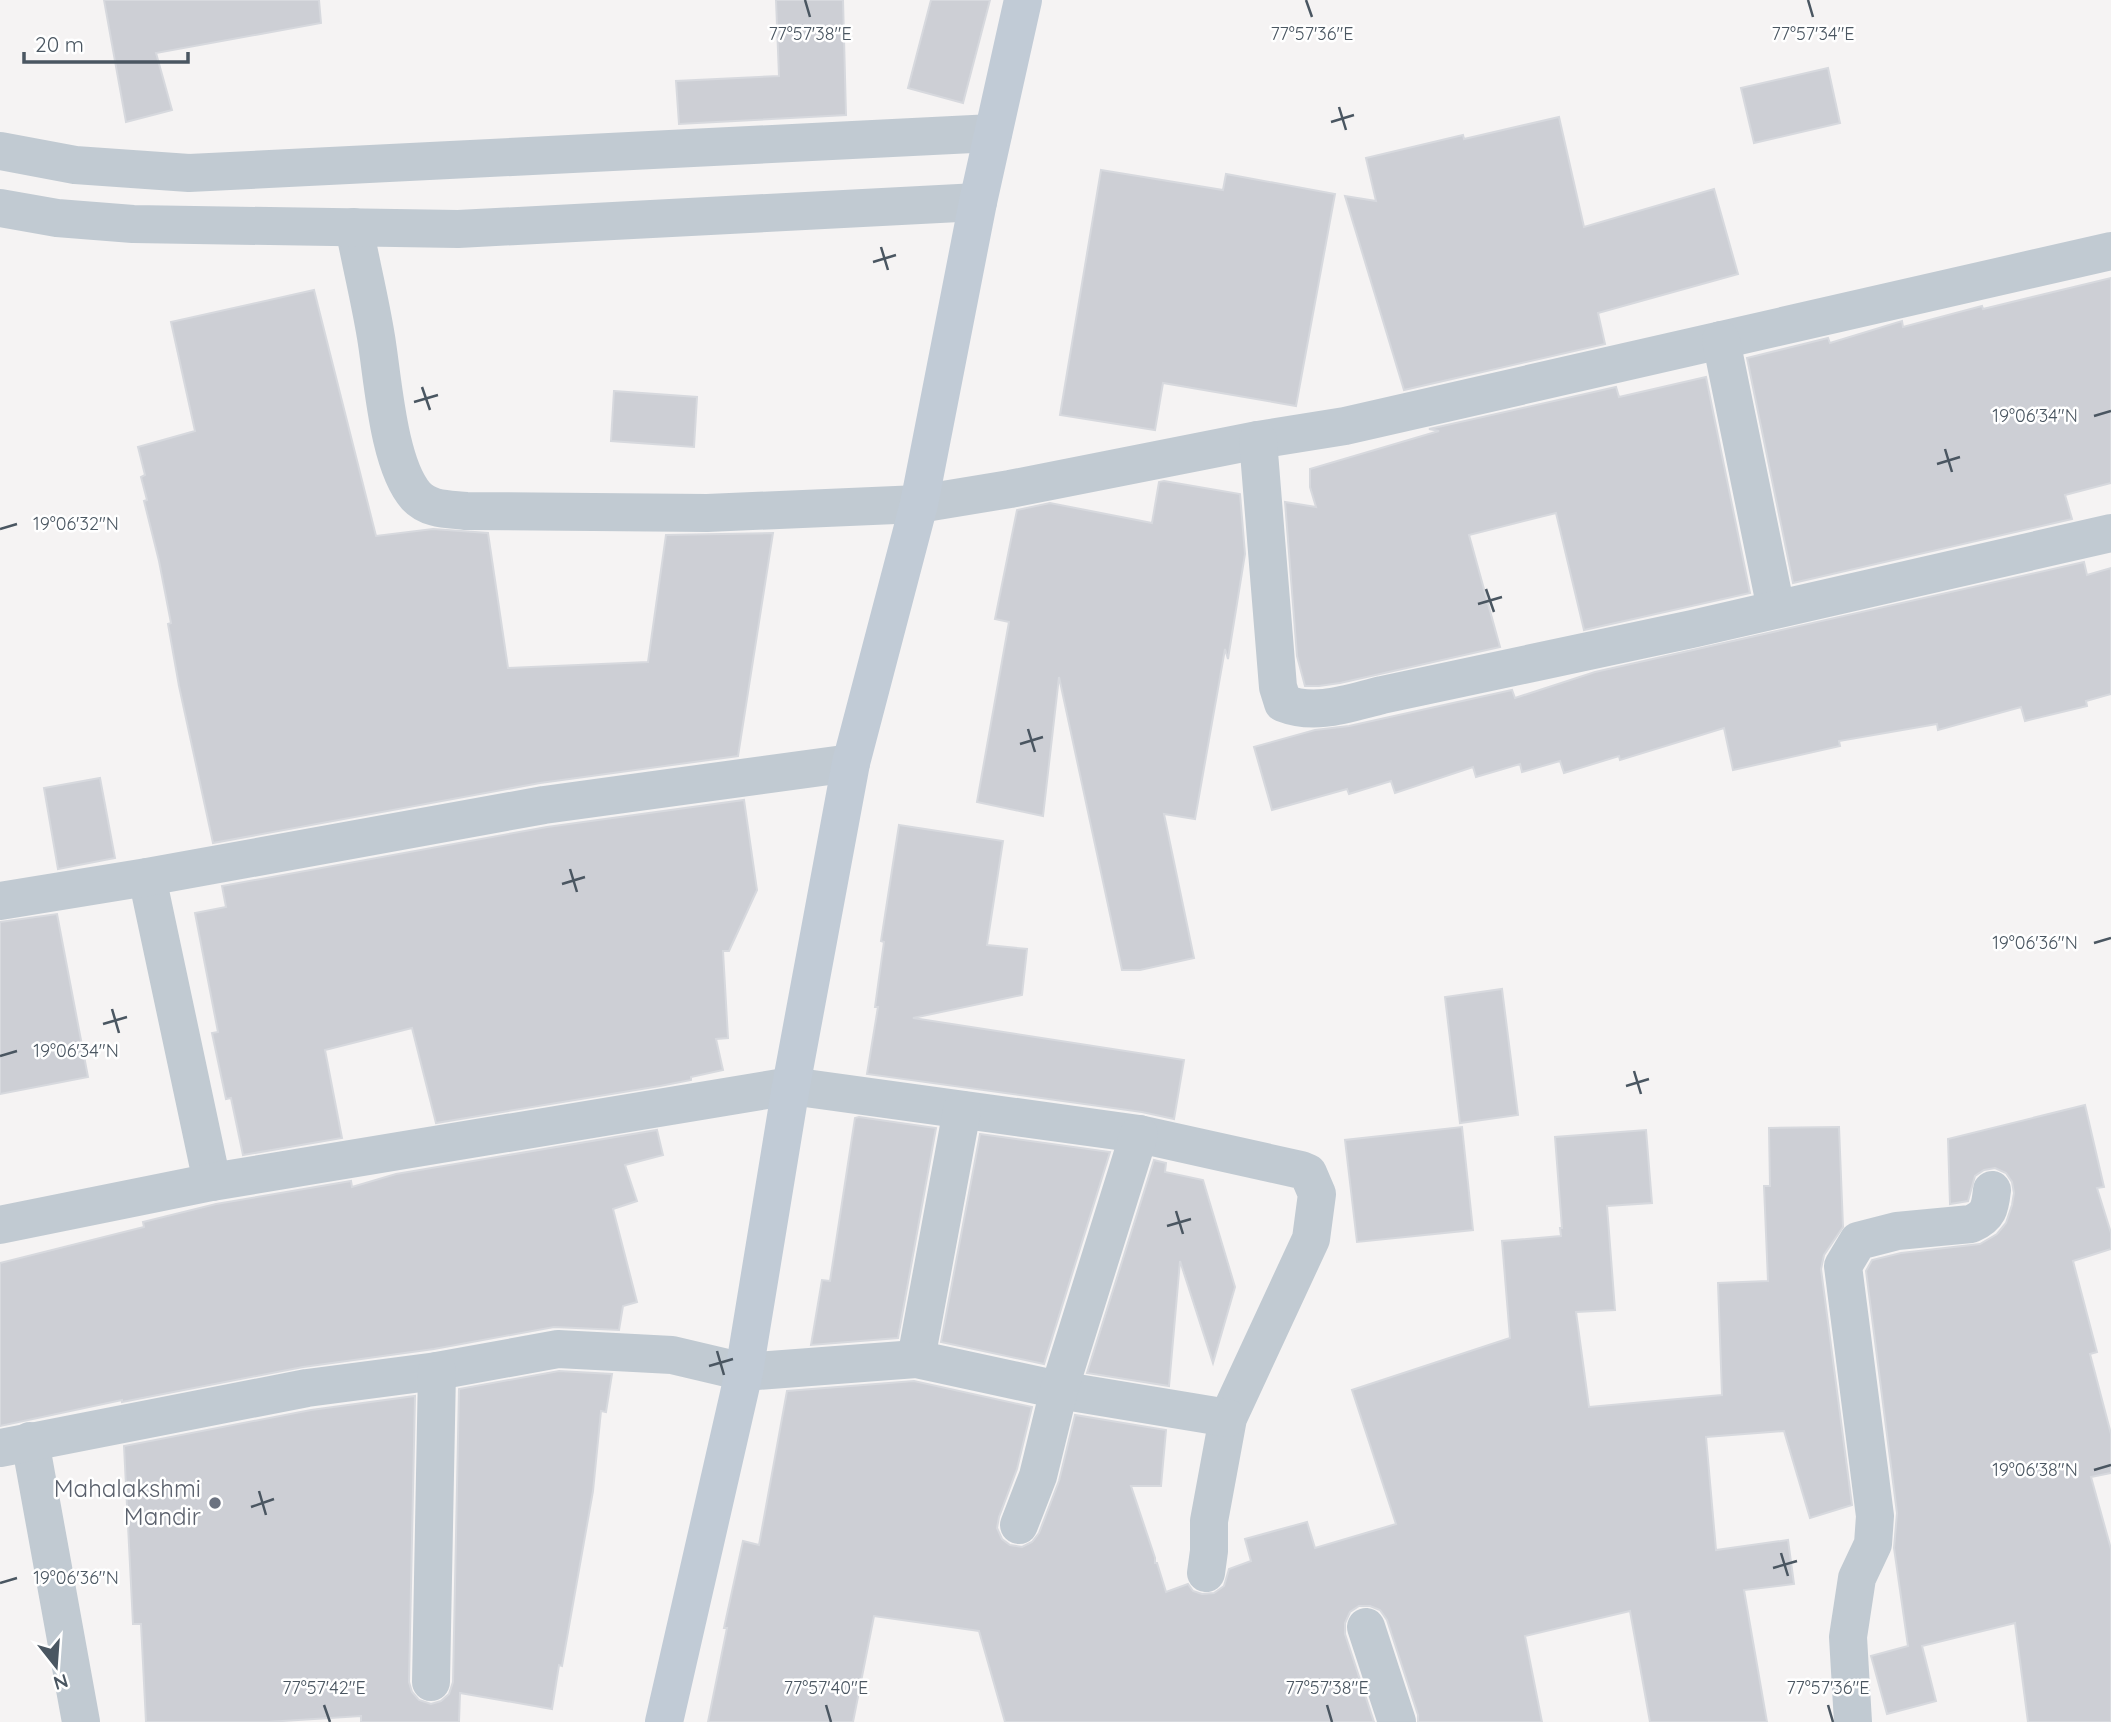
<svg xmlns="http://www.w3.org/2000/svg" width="2111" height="1722" font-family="Quicksand,sans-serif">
<rect width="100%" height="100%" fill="#f5f3f3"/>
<!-- building -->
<g fill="#cdcfd5" stroke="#d7d9de" stroke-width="2">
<polygon points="104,0 319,0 321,23 156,53 172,110 126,122"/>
<polygon points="776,0 843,0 846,115 679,124 676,81 779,76"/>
<polygon points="931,0 990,0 963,103 908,88"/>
<polygon points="1828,68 1840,123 1754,143 1741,88"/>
<polygon points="1559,117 1584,227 1714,189 1738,274 1598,313 1605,344 1404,390 1345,196 1376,201 1366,158 1463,135 1464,139"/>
<polygon points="1101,170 1223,190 1226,174 1335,194 1296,406 1163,383 1155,430 1060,415"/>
<polygon points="2111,278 2111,483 2065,495 2072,519 1793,583 1747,358 1828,338 1830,343 1902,321 1903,327 1982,306 1983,309"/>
<polygon points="314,290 376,536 433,529 488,533 508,668 648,662 666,535 773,533 738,756 540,783 213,843 179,686 168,624 171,623 159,561 144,501 147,500 141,477 145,475 138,447 195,431 171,322"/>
<polygon points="1706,377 1750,593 1584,630 1556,513 1469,535 1500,647 1340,683 1319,686 1305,686 1297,656 1285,502 1316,507 1310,487 1310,469 1439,431 1429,429 1616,387 1619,397"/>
<polygon points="614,391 697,397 694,447 611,441"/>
<polygon points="1164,481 1240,494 1245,554 1228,659 1225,649 1195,819 1164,814 1194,958 1140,970 1122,970 1059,677 1043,816 977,802 1009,622 995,619 1017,510 1050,503 1152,523 1159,482"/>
<polygon points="2084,562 2087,575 2111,568 2111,694 2086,701 2087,706 2025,721 2021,707 1938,730 1937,724 1839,741 1840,746 1733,770 1724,728 1620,760 1619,756 1564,773 1560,761 1522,772 1520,764 1476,777 1473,767 1395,793 1391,781 1349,794 1347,789 1272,810 1254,747 1315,730 1349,726 1512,690 1515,698 1595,672"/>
<polygon points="100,778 115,858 58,869 44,788"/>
<polygon points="744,800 757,890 729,951 723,951 728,1038 716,1039 723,1070 691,1077 691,1080 660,1086 436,1123 412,1028 325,1050 342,1138 243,1155 231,1098 226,1099 212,1033 218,1032 195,913 226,907 222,886 547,827"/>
<polygon points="899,825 1003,841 987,945 1027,949 1022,995 913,1018 1184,1060 1174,1119 1142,1112 867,1074 878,1007 875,1007 884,942 881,941"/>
<polygon points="57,914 88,1077 0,1094 0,922"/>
<polygon points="1502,989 1518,1115 1460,1123 1445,997"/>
<polygon points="2085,1105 2104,1187 2097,1188 2111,1233 2111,1249 2073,1261 2097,1352 2090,1354 2111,1434 2111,1473 2091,1477 2111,1549 2111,1722 2028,1722 2015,1623 1922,1646 1936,1701 1887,1714 1871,1656 1908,1646 1894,1548 1897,1513 1866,1271 1872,1260 1901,1253 1980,1244 1997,1234 2006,1223 2012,1205 2014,1193 2012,1182 2006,1173 1995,1168 1984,1170 1975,1176 1968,1201 1950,1204 1948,1139"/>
<polygon points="859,1117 936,1128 898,1338 811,1345 822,1280 830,1281 855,1118"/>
<polygon points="1462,1127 1473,1230 1357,1242 1345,1140"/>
<polygon points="1839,1127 1843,1227 1824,1255 1821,1269 1852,1505 1810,1518 1784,1431 1706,1437 1716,1550 1788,1540 1794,1584 1744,1590 1767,1722 1650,1722 1630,1611 1525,1636 1542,1722 1418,1722 1418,1715 1387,1620 1380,1610 1370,1606 1359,1606 1350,1612 1345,1623 1345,1634 1374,1722 1005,1722 979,1631 874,1616 853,1722 708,1722 727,1628 724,1628 743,1541 759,1545 787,1391 914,1381 1032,1407 1017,1469 999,1517 997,1528 1002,1539 1010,1545 1022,1547 1032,1542 1039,1533 1059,1481 1075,1415 1166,1430 1161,1486 1131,1486 1155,1558 1155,1563 1157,1563 1166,1592 1188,1584 1193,1591 1202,1594 1214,1593 1224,1586 1229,1569 1251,1561 1245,1539 1307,1522 1315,1548 1396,1524 1352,1390 1510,1338 1502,1241 1561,1236 1560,1228 1562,1228 1555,1137 1646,1130 1652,1203 1607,1206 1615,1310 1576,1312 1589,1407 1722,1395 1718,1283 1768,1281 1764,1186 1770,1186 1769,1128"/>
<polygon points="657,1130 663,1155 625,1165 637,1201 613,1209 637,1302 623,1306 619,1330 554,1327 434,1349 303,1367 122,1402 122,1400 0,1426 0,1263 144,1227 143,1222 216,1204 351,1181 352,1187 396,1174"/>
<polygon points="980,1134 1110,1152 1044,1364 941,1342"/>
<polygon points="1154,1160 1166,1163 1165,1172 1203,1180 1235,1287 1213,1363 1180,1261 1169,1386 1087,1373"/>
<polygon points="559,1371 612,1374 606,1412 601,1411 593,1491 562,1666 559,1665 552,1709 460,1693 459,1722 361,1722 361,1716 267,1722 146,1722 141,1624 133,1624 124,1446 311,1410 415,1396 409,1682 412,1692 419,1700 431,1704 441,1701 449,1694 453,1682 459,1389"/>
</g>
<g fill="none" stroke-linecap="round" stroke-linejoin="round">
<!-- minor -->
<g stroke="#c1cad2" stroke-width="38">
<path d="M354,227c7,37 16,73 22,110 7,42 12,127 40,159 13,14 32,13 50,15l241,2 212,-9 91,-15 248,-49 87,-14 766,-175"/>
<polyline points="1721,340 1776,609"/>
<path d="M1258,440l20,247 5,16c33,13 66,0 99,-8l310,-66 419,-96"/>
<polyline points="147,877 212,1182"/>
<polyline points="0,901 147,877 544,805 851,763"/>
<polyline points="0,1225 212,1182 791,1086 1139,1134 1301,1170 1308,1173 1317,1194 1311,1239 1228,1418 1209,1521 1209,1551 1206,1573"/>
<polyline points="916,1359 962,1110"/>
<polyline points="30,1441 81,1722"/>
<polyline points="0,1448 307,1388 437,1371 558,1349 672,1355 744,1372 916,1359 1059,1390 1228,1418"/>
<polyline points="1019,1525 1038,1476 1059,1390 1139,1134"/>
<polyline points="1366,1627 1397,1722"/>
<polyline points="431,1682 437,1371"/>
<path d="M1853,1722l-5,-85 9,-59 16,-34 2,-28 -32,-250 15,-25 39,-10 74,-7c18,-8 19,-16 21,-34"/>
</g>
<!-- tertiary -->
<g stroke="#c1cad2" stroke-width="38">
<polyline points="0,151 75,165 189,173 993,133"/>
<polyline points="0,208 57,218 133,224 458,229 978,202"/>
</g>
<!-- secondary -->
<polyline stroke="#c1cbd6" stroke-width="38" points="664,1722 744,1372 791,1086 851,763 919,504 978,202 1023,0"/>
</g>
<!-- ticks -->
<path fill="none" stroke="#4a5661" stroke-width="2.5" d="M805,0l5,17M1306,0l6,17M1808,0l5,17M1339,107l7,23M1331,122l23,-7M881,247l7,23M873,262l23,-7M422,387l8,23M414,402l24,-7M2094,416l17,-5M1945,449l7,23M1937,464l23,-7M0,529l17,-5M1486,589l8,23M1478,604l24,-7M1028,729l7,23M1020,744l23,-7M570,869l7,23M562,884l23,-7M2094,943l17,-5M112,1009l7,24M103,1024l24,-7M0,1056l17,-5M1634,1071l7,23M1626,1086l23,-7M1176,1211l7,23M1167,1226l24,-7M717,1351l7,24M709,1366l24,-7M2094,1470l17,-5M259,1491l7,24M251,1507l23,-8M1781,1553l7,23M1773,1568l24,-7M0,1583l17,-5M324,1705l6,17M826,1705l5,17M1327,1705l5,17M1828,1705l5,17"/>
<!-- markers -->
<circle fill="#6b7280" stroke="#fff" stroke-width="2.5" cx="215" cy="1503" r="7"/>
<g text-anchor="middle" stroke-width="5" stroke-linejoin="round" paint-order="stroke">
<!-- worship labels -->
<g font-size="24" fill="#5b616d" stroke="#fff" text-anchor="end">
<text x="201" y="1497">Mahalakshmi<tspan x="201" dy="28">Mandir</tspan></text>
</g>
</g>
<g font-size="18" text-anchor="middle" fill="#4a5661" stroke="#fff" stroke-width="5" stroke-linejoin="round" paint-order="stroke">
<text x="810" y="40">77°57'38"E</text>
<text x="1312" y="40">77°57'36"E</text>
<text x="1813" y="40">77°57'34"E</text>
<text x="2035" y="422">19°06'34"N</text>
<text x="76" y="530">19°06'32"N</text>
<text x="2035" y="949">19°06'36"N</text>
<text x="76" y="1057">19°06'34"N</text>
<text x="2035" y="1476">19°06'38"N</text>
<text x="76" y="1584">19°06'36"N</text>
<text x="324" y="1694">77°57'42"E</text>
<text x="826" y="1694">77°57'40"E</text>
<text x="1327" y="1694">77°57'38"E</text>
<text x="1828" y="1694">77°57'36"E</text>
</g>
<!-- north arrow -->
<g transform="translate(56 1666) rotate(163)" stroke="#ffffff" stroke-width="5" paint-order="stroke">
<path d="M0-5L12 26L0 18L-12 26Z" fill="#4a5661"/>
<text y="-10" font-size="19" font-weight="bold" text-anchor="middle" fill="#4a5661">N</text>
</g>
<!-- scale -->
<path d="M24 52v10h164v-10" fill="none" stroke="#4a5661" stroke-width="3.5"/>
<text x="35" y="52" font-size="21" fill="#4a5661" stroke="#ffffff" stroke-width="5" paint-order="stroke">20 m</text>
</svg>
